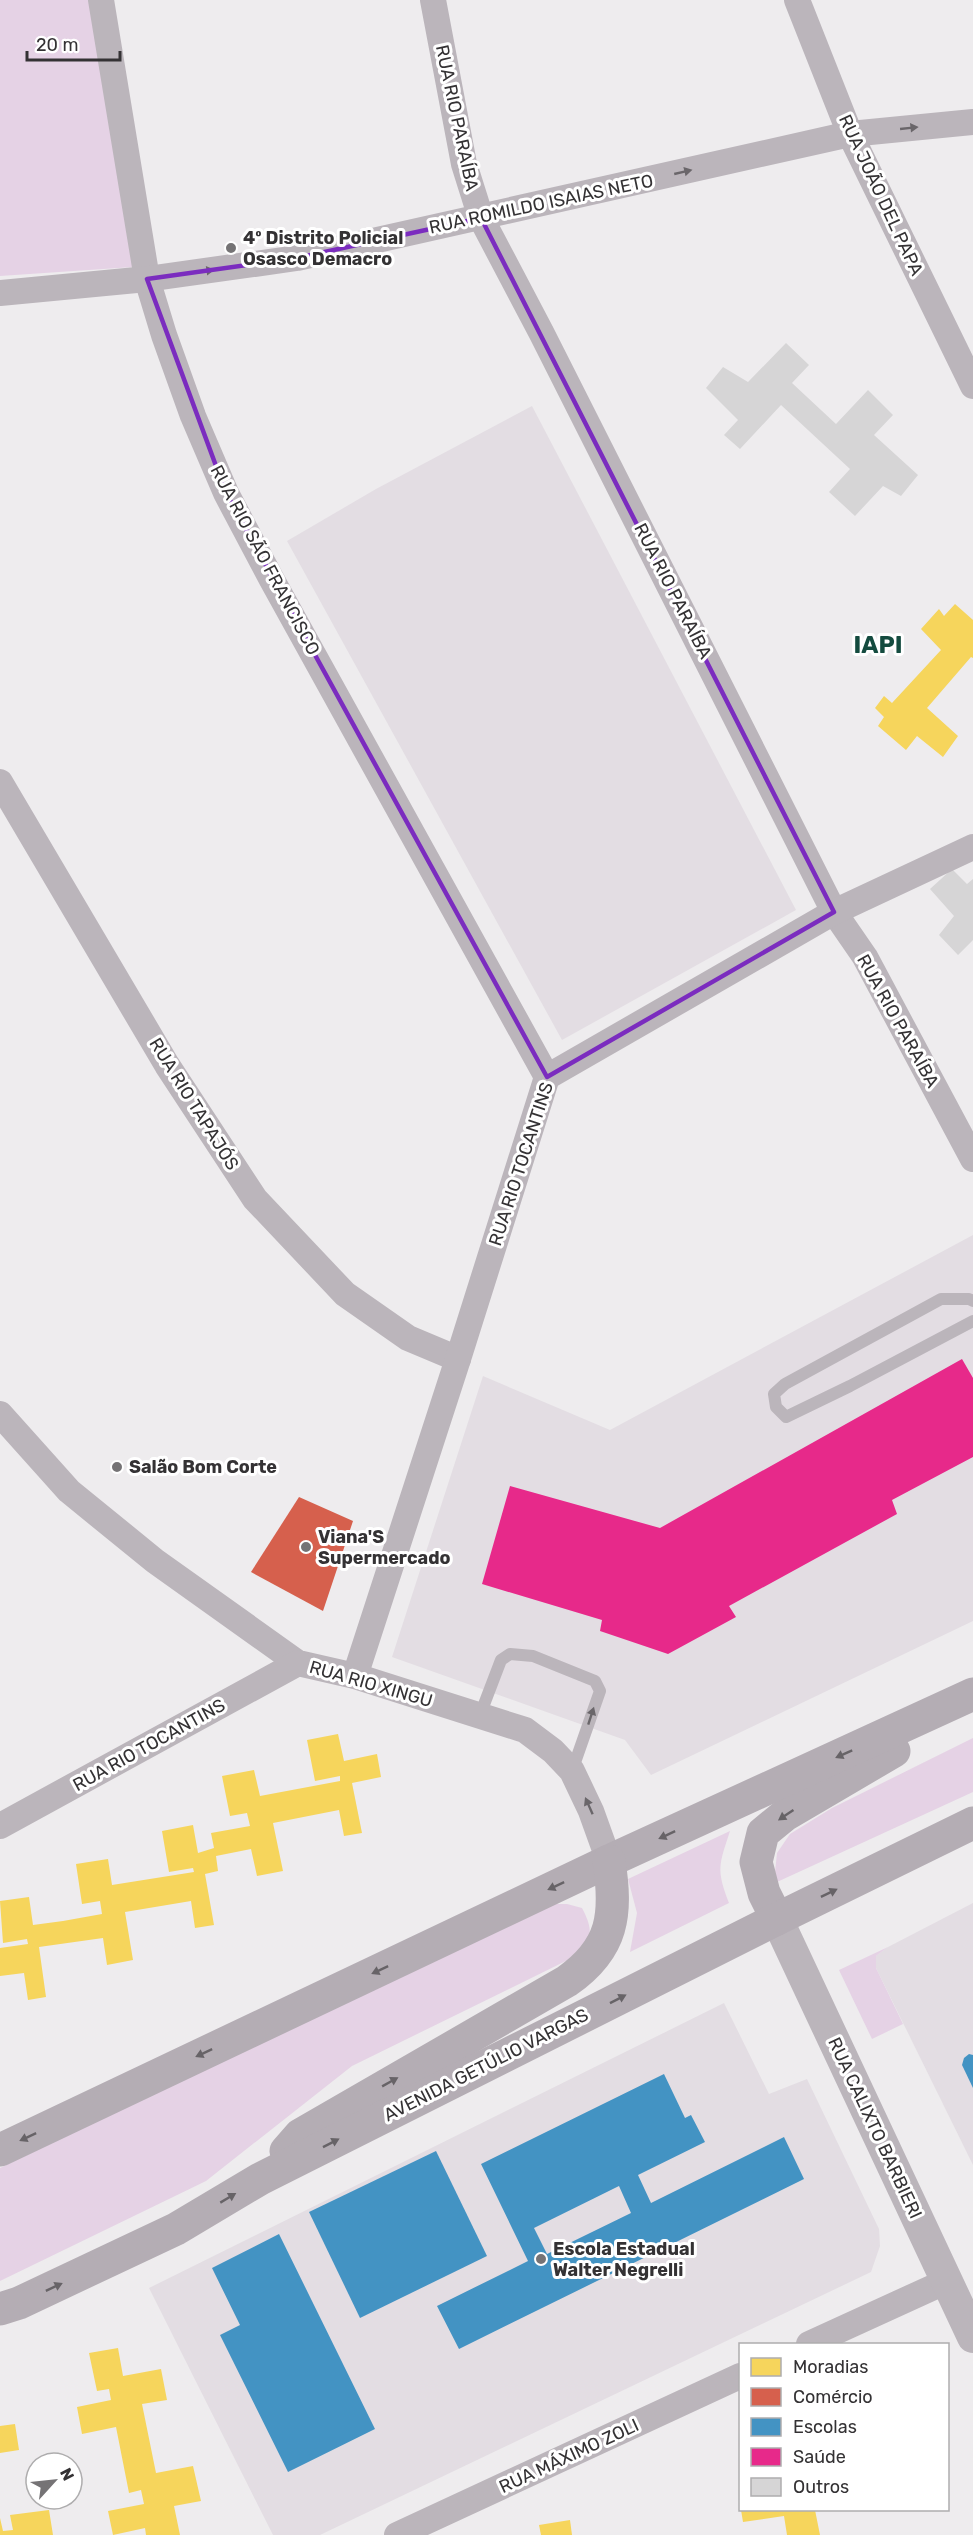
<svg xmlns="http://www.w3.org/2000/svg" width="973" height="2535" font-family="Rubik,sans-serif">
<rect width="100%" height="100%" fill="#eeecee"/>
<!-- built -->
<g fill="#e3dde3">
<polygon points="532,406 796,910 562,1040 287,541 376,489"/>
<polygon points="973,1235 973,1621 651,1775 625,1740 392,1657 483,1376 610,1430"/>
<polygon points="973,1903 973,2165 876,1968 876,1956 888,1947"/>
<polygon points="724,2003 769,2094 807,2079 879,2229 880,2246 871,2272 320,2535 273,2535 149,2288"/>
</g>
<!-- green -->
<g fill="#e5d2e5">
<polygon points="0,0 91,0 133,267 0,276"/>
<polygon points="973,1738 973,1792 777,1882 775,1872 777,1853 790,1834 832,1808"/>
<path d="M730,1831c-11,34 -14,38 -1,72l-99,49 7,-39 -9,-34z"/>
<path d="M546,1904h21l15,4c12,23 10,29 -6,48l-224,110 -146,115 -206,100v-113z"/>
<polygon points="888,1947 876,1956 876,1968 903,2024 872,2039 839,1970"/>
</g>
<!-- homes -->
<g fill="#f6d55c">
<polygon points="955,604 973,620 973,658 971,657 927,708 958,736 943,757 917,736 906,750 878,726 884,717 875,708 884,696 892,703 941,650 921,629 939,609 944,616"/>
<polygon points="338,1734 344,1761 377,1754 381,1777 352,1783 362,1833 344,1836 339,1810 273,1823 283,1871 257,1876 251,1849 216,1856 218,1871 205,1874 214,1925 195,1928 191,1901 125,1912 133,1960 107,1965 103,1938 39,1947 46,1997 28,2000 24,1973 0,1976 0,1948 28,1944 27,1939 3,1943 0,1901 29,1897 33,1925 63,1921 102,1914 100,1901 82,1904 76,1864 108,1859 112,1885 194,1872 193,1868 169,1872 162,1831 193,1825 198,1853 214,1848 211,1833 250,1826 247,1813 230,1816 222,1776 254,1770 260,1796 340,1781 340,1776 315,1781 307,1740"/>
<polygon points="118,2348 123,2376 161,2369 167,2400 142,2404 156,2473 193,2466 201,2501 174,2506 180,2535 146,2535 145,2528 113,2535 108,2511 144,2504 141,2490 129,2493 116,2427 82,2434 77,2407 111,2400 109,2389 97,2391 89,2353"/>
<polygon points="15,2424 19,2450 0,2453 0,2426"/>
<polygon points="49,2510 53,2535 0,2535 0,2518 3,2531 13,2530 10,2515"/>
<polygon points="741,2510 815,2510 820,2535 787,2535 784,2516 743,2522"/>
<polygon points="570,2520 572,2535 541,2535 539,2525"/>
</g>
<!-- shops -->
<polygon fill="#d6604d" points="299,1497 353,1521 323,1611 251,1572"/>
<!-- schools -->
<g fill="#4393c3" fill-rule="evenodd">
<polygon points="969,2054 973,2055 973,2088 962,2065 964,2058"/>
<path d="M664,2074l21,44 6,-3 14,27 -67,33 13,28 133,-66 20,42 -345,170 -22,-43 91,-45 -47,-97zM619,2186l12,27 -84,41 -13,-26z"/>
<polygon points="436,2151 487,2256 360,2318 309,2212"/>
<polygon points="279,2234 375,2429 288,2472 220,2335 240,2325 212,2268"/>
</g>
<!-- health -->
<polygon fill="#e7298a" points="962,1359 973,1378 973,1457 892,1500 897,1514 729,1606 736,1617 668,1654 600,1631 602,1620 482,1584 510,1486 660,1528"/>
<!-- building -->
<g fill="#d6d5d6">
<polygon points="786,343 809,365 792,383 836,424 868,390 893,415 874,435 918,475 901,496 883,486 855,516 829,492 850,469 781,405 740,449 724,435 738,420 706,388 723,367 748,382"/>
<polygon points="952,869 967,884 973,879 973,940 958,955 939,935 954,916 930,889"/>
</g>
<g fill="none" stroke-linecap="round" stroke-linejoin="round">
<!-- service -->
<g stroke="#bbb5bb" stroke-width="12">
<polyline points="973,1301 969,1299 941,1299 785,1384 774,1394 776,1407 786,1417 850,1386 973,1321"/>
<polyline points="480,1715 501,1660 510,1654 533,1656 595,1681 600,1691 572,1771"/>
</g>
<!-- minor -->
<g stroke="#bbb5bb" stroke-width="26">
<polyline points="101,0 147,279 164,335 193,416 226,493 272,580 547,1077"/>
<polyline points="433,0 464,164 481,218 541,332 834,912 865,957 973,1159"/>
<polyline points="797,0 850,134 973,386"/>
<polyline points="0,293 147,279 297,258 850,134 973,122"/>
<polyline points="0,782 167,1065 255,1199 345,1294 408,1338 458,1359"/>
<polyline points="0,1414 69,1491 155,1561 298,1663 355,1676 525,1730 553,1751 572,1771 591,1811 609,1861"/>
<polyline points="355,1676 458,1359 547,1077 834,912 973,847"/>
<polyline points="0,1826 298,1663"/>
<polyline points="809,2344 947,2281"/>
<polyline points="397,2535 740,2376"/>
</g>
<!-- tertiary -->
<polyline stroke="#bbb5bb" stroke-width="32" points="777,1919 973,2337"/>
<!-- primary -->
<g stroke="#b4adb4" stroke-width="33">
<polyline points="777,1919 764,1893 756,1862 763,1833 785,1815 894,1751"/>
<polyline points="0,2150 609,1861 973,1694"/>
<path d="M286,2151l14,-16 267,-154c47,-33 50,-67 42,-120"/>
<polyline points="0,2309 19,2303 176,2229 260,2179 777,1919 973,1823"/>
</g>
</g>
<!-- one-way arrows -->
<defs><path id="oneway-solid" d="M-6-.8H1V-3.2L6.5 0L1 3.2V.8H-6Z" transform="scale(1.5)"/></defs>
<g fill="#6a666a">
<use href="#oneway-solid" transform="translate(909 128) rotate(-6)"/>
<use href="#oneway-solid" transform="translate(683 172) rotate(-13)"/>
<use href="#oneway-solid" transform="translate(205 271) rotate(-8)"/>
<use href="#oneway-solid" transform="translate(591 1716) rotate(-72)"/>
<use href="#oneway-solid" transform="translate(589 1806) rotate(-114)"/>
</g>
<g fill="#676367">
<use href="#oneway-solid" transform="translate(844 1754) rotate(156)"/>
<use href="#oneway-solid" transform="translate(786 1815) rotate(146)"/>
<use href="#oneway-solid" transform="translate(667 1835) rotate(155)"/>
<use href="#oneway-solid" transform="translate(556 1886) rotate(155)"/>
<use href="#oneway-solid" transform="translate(829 1893) rotate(-26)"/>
<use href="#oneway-solid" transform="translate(380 1970) rotate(155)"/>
<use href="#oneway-solid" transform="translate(618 1999) rotate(-27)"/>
<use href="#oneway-solid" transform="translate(204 2053) rotate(155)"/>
<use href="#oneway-solid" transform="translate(390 2082) rotate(-29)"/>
<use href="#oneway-solid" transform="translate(28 2137) rotate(155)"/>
<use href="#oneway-solid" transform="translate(331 2143) rotate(-27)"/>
<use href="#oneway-solid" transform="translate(228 2198) rotate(-31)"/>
<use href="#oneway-solid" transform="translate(54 2287) rotate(-25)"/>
</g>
<!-- marked area -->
<path fill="none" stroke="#7b2cbf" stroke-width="4.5" stroke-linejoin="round" d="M481,218l353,694 -287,165 -321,-584 -79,-214 150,-21z"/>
<!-- markers -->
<g fill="#757375" stroke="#fff" stroke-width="2">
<circle cx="231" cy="248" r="6"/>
<circle cx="117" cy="1467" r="6"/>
<circle cx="306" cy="1547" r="6"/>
<circle cx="541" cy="2259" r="6"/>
</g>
<g text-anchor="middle" stroke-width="6" stroke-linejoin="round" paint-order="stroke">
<!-- street labels -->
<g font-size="18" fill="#343234" stroke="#fff">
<text transform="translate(457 118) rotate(78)" y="6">RUA RIO PARAÍBA</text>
<text transform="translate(881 195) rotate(65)" y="6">RUA JOÃO DEL PAPA</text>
<text transform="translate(541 204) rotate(-12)" y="6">RUA ROMILDO ISAIAS NETO</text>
<text transform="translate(265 560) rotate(62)" y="6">RUA RIO SÃO FRANCISCO</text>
<text transform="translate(673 591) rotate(63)" y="6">RUA RIO PARAÍBA</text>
<text transform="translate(898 1021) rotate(61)" y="6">RUA RIO PARAÍBA</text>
<text transform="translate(194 1104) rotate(58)" y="6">RUA RIO TAPAJÓS</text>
<text transform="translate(521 1164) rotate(-72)" y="6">RUA RIO TOCANTINS</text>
<text transform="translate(371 1684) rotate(16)" y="6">RUA RIO XINGU</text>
<text transform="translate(149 1745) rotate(-29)" y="6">RUA RIO TOCANTINS</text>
<text transform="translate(486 2065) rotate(-27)" y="6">AVENIDA GETÚLIO VARGAS</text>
<text transform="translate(875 2128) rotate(65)" y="6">RUA CALIXTO BARBIERI</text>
<text transform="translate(569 2456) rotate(-25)" y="6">RUA MÁXIMO ZOLI</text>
</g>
<!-- poi labels -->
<g font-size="18" font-weight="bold" fill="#343234" stroke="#fff" text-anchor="start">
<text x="243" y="244">4º Distrito Policial<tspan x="243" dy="21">Osasco Demacro</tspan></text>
<text x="129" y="1473">Salão Bom Corte</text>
<text x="318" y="1543">Viana'S<tspan x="318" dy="21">Supermercado</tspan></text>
<text x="553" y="2255">Escola Estadual<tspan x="553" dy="21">Walter Negrelli</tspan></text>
</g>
<!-- district labels -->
<g font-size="24" font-weight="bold" fill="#144b3f" stroke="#fff">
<text x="878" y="653">IAPI</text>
</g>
</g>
<!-- legend -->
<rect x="739" y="2343" width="210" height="168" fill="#ffffff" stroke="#aeadae" stroke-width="1.5"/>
<rect x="751" y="2358" width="30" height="18" fill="#f6d55c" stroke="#aeadae" stroke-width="1.5"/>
<text x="793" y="2373" font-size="18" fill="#343234">Moradias</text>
<rect x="751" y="2388" width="30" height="18" fill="#d6604d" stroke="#aeadae" stroke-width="1.5"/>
<text x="793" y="2403" font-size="18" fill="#343234">Comércio</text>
<rect x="751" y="2418" width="30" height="18" fill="#4393c3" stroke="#aeadae" stroke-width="1.5"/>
<text x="793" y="2433" font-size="18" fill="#343234">Escolas</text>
<rect x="751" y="2448" width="30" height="18" fill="#e7298a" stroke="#aeadae" stroke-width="1.5"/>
<text x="793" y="2463" font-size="18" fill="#343234">Saúde</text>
<rect x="751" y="2478" width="30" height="18" fill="#d6d5d6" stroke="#aeadae" stroke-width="1.5"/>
<text x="793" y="2493" font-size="18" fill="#343234">Outros</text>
<!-- north arrow -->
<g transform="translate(54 2481) rotate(63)"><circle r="28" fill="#ffffff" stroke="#aeadae" stroke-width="1.5"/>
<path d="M0-4.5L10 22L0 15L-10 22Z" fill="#757375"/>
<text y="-9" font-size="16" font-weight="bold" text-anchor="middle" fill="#343234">N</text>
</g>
<!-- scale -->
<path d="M27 51v9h93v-9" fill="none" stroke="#343234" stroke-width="3"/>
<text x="36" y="51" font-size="18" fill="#343234" stroke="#ffffff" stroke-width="4.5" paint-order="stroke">20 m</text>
</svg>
